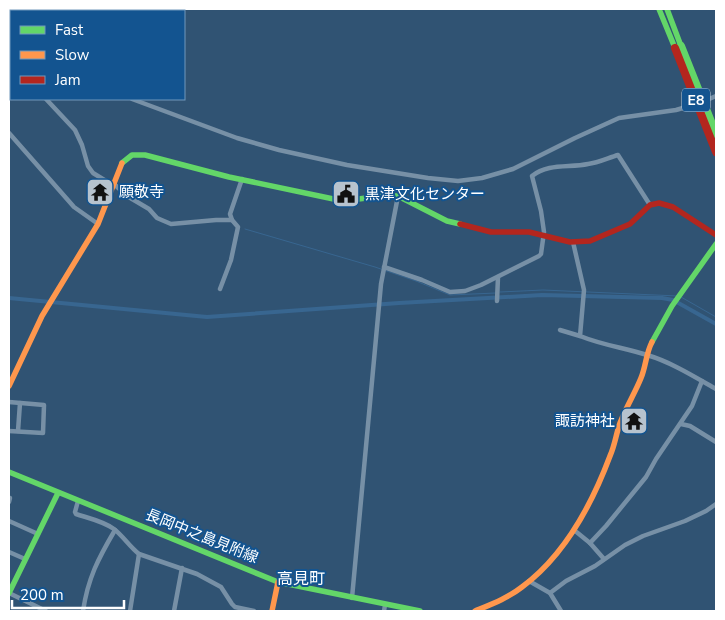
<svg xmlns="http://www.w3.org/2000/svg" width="725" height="620" font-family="'Nunito Sans','Noto Sans JP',sans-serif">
<rect width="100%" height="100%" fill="#305373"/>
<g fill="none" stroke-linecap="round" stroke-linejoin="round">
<!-- stream -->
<g stroke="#386690" stroke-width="1">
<polyline points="245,229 375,267 416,281 450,295 496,293"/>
<polyline points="500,292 543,290 678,296"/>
<polyline points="681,297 716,317"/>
</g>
<!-- canal -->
<polyline stroke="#386690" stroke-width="4" points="9,298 207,317 399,303 542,295 662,298 673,300 716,324"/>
<!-- river -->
<g stroke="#386690" stroke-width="7">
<polyline points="64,11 69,9"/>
<polyline points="9,35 11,34"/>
</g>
<!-- street -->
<g stroke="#7790a6" stroke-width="4.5">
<polyline points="9,71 11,71"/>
<polyline points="9,85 11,86"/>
<polyline points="46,99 75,130 82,145 88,166 93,173 106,181 114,184 127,196 149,209 157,218 171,224 216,220 232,220"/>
<polyline points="132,99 237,138 279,150 347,165 428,178 458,181 482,178 513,169 575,138 619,118 676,110 700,103 716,96"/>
<polyline points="9,133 74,207 98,224"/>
<path d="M573,242l11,48 -4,46c22,9 45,12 67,19 24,7 48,22 69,34"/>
<path d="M384,267l38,13 28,12 15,-1 16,-6 58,-29 2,-2 3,-22 -3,-21 -9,-35c16,-13 37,-8 56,-12 10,-1 20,-6 30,-9l32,50"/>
<polyline points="220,289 231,260 238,227 232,220 230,214 242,179"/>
<polyline points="497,301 498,277"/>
<polyline points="560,330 580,336"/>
<polyline points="9,402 44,405 43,433 9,431"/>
<polyline points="681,424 690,426 716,442"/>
<polyline points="18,431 20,403"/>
<path d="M78,501l-3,11 1,2c12,4 27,7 38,15 9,7 16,18 25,25l58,20 24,13 11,17 3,3 19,4"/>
<polyline points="9,502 10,498"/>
<polyline points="9,521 38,534"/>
<polyline points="574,530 590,543 604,559"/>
<polyline points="590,543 606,526 646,477 656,459 692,406 702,381"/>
<polyline points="9,552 25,559"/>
<polyline points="529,581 550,593 561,611"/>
<polyline points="9,593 46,611"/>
<polyline points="550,593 566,581 595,566 625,545 643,536 685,521 706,511 716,504"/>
<polyline points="352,598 381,284 398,196"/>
<path d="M83,611c5,-33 15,-52 32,-81"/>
<polyline points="130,611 139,554"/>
<polyline points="174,611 182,568"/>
<polyline points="384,611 385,605"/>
</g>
<!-- fast -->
<g stroke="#63d668" stroke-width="5.5">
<polyline points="659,9 675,48"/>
<polyline points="667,9 681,46"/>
<polyline points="122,163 132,155 145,155 229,177 343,201 382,196 398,196 447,221 460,224"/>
<polyline points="652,342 672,306 716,244"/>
<polyline points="9,472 278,582 420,611"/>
<polyline points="9,593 58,493"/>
</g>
<!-- slow -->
<g stroke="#ff974d" stroke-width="5.5">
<polyline points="9,386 42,316 98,224 122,163"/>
<polyline points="272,611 278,582"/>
<path d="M475,611c17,-7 33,-13 47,-24 42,-31 70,-83 88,-131 5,-11 6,-22 10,-33 6,-16 15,-30 21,-45 5,-12 5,-25 11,-36"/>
</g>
<!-- jam -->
<polyline stroke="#b3261e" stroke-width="5.5" points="460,224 491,232 529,232 570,242 590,241 630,224 650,205 659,203 673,207 716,235"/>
<!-- fast-bridge -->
<polyline stroke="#63d668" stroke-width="8" points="681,46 716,134"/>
<!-- jam-bridge -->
<polyline stroke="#b3261e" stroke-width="8" points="675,48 716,152"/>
</g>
<!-- icons -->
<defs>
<g id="temple-square" transform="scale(1.4375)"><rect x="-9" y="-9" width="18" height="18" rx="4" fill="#b7c3ce" stroke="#135490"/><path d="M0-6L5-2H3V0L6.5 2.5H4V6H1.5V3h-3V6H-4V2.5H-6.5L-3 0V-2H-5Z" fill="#111"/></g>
<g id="civic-square" transform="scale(1.4375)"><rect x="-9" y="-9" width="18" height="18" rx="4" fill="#b7c3ce" stroke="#135490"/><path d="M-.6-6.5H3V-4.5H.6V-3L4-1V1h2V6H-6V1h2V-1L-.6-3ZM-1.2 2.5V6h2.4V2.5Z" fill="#111"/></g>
</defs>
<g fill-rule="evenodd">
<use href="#temple-square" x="100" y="192"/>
<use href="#civic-square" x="346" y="194"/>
<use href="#temple-square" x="634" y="421"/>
</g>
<g text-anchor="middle" stroke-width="4" stroke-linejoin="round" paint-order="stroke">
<!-- shield labels -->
<rect fill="#135490" stroke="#b8ccde" stroke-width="1" x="682" y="88.5" width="28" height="23" rx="4"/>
<g font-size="14" font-weight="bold" fill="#fff">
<text x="696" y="105">E8</text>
</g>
<!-- poi labels -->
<g font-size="15" fill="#fff" stroke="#135490" text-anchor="start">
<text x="119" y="197">願敬寺</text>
<text x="365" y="199">黒津文化センター</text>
<text x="615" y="426" text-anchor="end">諏訪神社</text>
</g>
<!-- street labels -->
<g font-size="15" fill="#fff" stroke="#135490">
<text transform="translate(202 536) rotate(22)" y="5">長岡中之島見附線</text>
</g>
<!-- neighbourhood labels -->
<g font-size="16" fill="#fff" stroke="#135490">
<text x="301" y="584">高見町</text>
</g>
</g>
<!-- border -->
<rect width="725" height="620" fill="none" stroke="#ffffff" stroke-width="20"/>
<!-- legend -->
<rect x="10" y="10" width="175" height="90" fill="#135490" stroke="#7198bc"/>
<rect x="20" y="26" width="25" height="8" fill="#63d668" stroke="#7198bc"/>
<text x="55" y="35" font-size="15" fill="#ffffff">Fast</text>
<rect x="20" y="51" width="25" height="8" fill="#ff974d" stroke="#7198bc"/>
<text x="55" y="60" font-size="15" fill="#ffffff">Slow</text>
<rect x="20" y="76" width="25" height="8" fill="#b3261e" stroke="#7198bc"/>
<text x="55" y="85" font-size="15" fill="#ffffff">Jam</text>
<!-- scale -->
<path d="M12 600v8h112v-8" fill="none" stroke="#ffffff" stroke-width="2.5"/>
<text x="20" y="600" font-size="15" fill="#ffffff" stroke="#135490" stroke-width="4" paint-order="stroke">200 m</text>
</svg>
